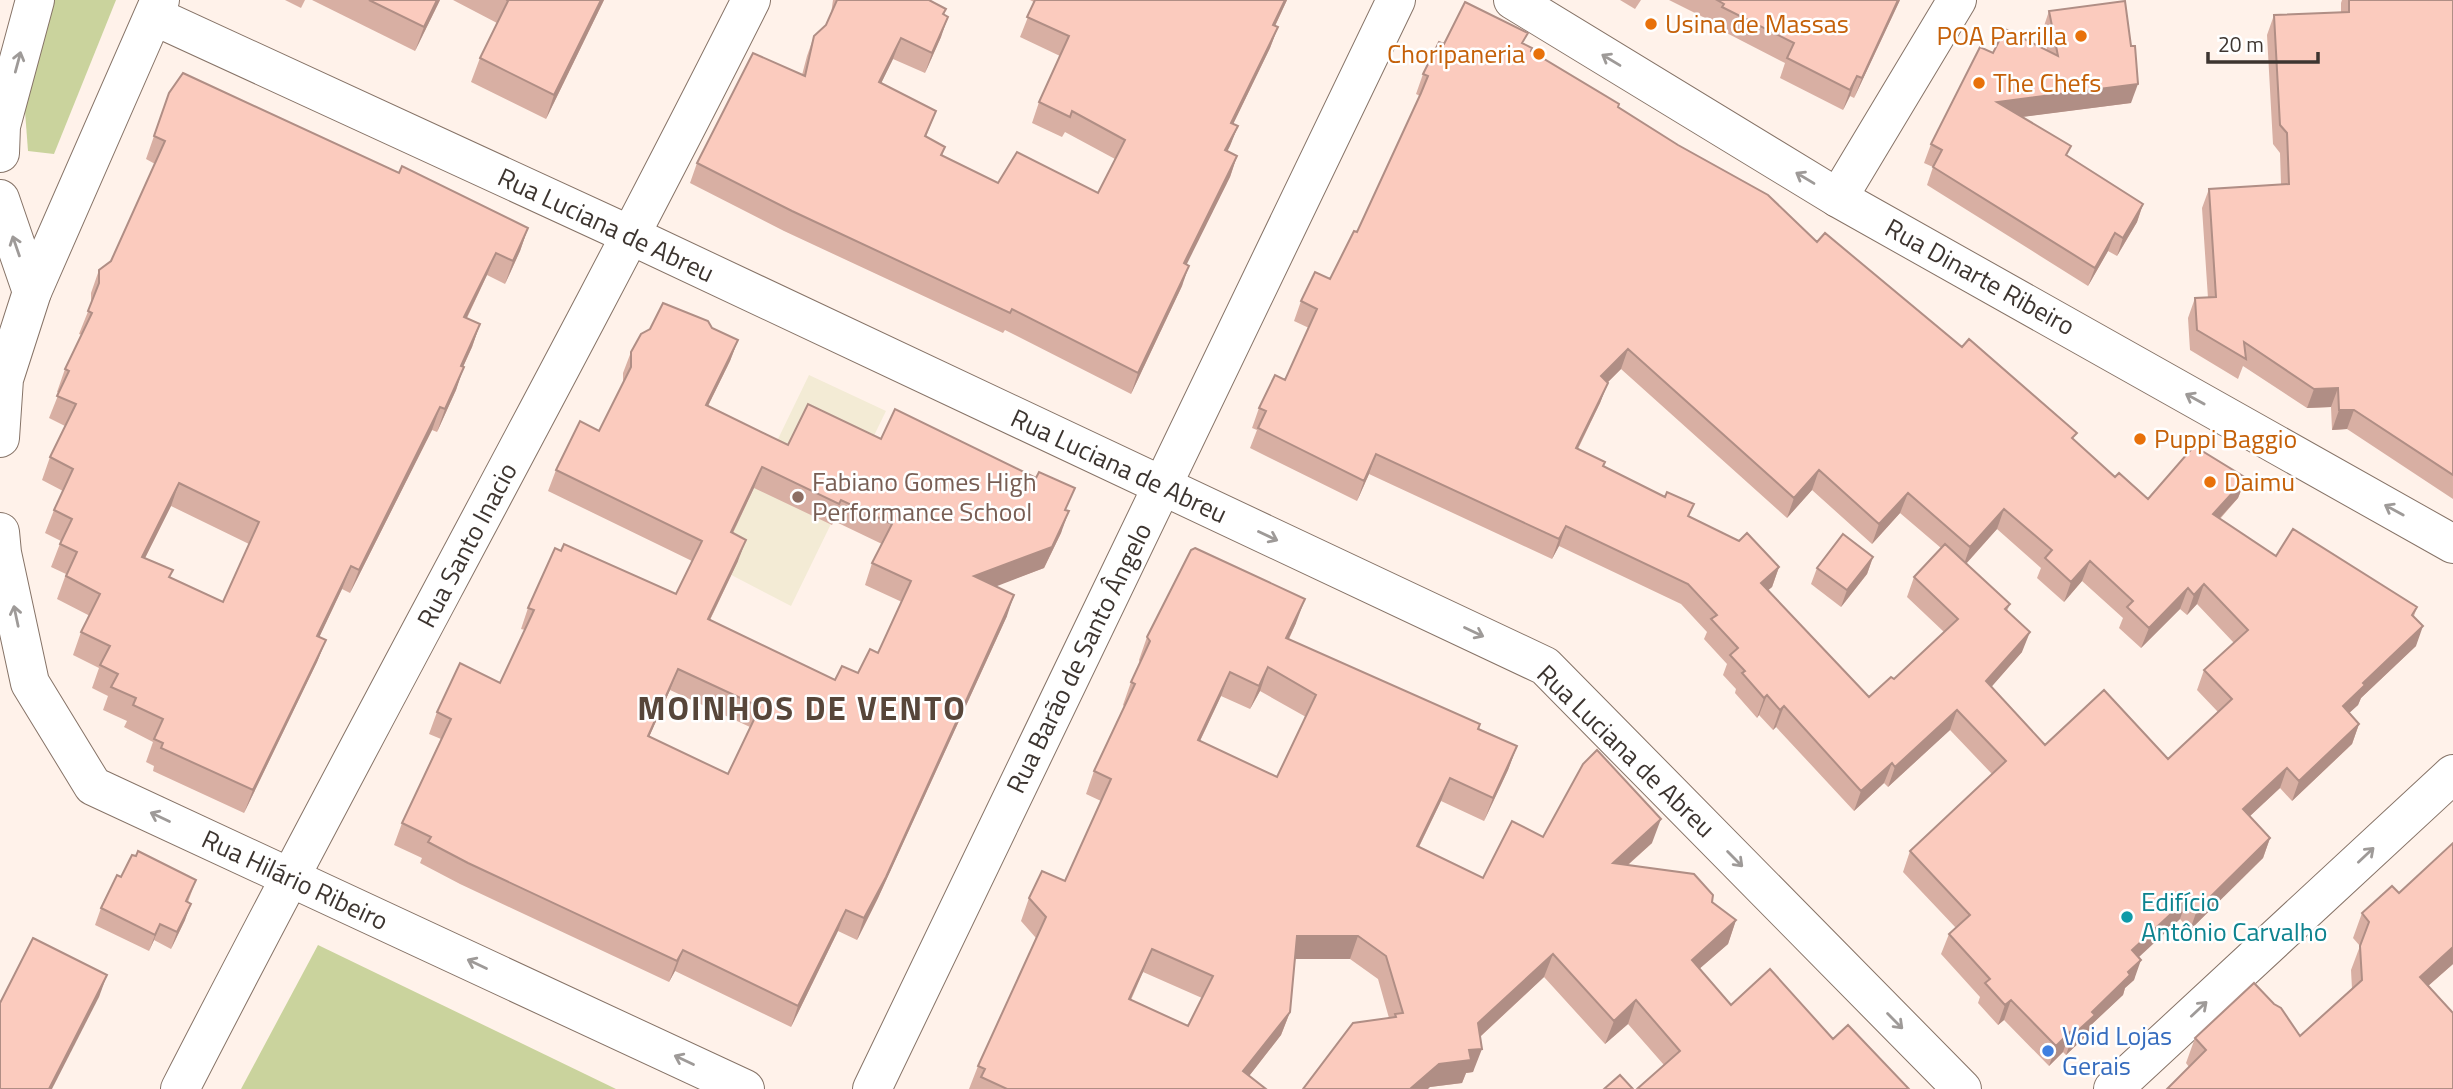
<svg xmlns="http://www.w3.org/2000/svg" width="2453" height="1089" font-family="'Titillium Web',sans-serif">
<rect width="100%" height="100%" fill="#fff2ea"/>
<!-- education -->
<polygon fill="#f3ebd5" points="809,375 886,411 791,606 716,567"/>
<!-- green -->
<g fill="#cad39d">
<polygon points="54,0 116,0 54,154 28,151 25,111"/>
<polygon points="318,945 616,1089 241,1089"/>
</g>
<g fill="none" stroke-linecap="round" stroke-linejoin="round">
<!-- minor casing -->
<g stroke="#867367" stroke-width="40">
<g id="minor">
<polyline points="1513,0 1838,198 2453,544"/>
<polyline points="154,16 632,236 1545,666 1962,1089"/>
<polyline points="0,153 1,126 35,0"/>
<polyline points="1838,198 1957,0"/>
<polyline points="0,199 32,292"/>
<polyline points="0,438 4,379 32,292 160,0"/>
<polyline points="0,532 2,553 30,683 93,786 745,1089"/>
<path d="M180,1089c187,-365 387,-723 571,-1089"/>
<polyline points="872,1089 1396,0"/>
<polyline points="2113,1089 2453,774"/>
</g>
</g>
<!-- minor -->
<use href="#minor" stroke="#fff" stroke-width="38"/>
</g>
<!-- wall -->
<g fill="#d8afa3" fill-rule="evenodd">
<polygon points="285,0 305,0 301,8"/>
<polygon points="312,0 440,0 415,51"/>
<polygon points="453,0 604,0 546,119 471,82 480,58 497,23"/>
<polygon points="833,0 929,0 946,9 944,15 941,37 925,73 893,59 881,83 936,111 926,137 945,147 942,156 998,183 1098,193 1115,159 1065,132 1062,137 1032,123 1039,102 1060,56 1020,37 1034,2 1030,0 1287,0 1275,26 1278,27 1270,48 1233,124 1238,126 1227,152 1237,156 1230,177 1186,264 1182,286 1131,394 1005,330 1003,333 784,231 690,183 697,163 802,75 807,56 814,36 826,25 831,14"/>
<polygon points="1620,0 1641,0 1635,9"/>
<polygon points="1669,0 1900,0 1854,98 1850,96 1843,110 1780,78 1785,63 1715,27 1717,24"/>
<polygon points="2342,0 2453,0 2453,499 2347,429 2332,430 2331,407 2307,408 2243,366 2238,379 2190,350 2188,318 2195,298 2208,298 2202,208 2209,189 2281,184 2280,153 2273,144 2267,35 2274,15 2341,13 2341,3"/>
<polygon points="2049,11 2131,103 2021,117 2067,156 2143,204 2137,222 2117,256 2108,251 2088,286 1927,185 1933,167 1924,163 1931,144 1993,53 2047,50 2043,29"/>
<path d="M1444,44h80l7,7 87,57 199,134 145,105 112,93 41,37 33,22 98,-21 -8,20 -18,21 56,37 141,51 -3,9 2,30 -55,52 -3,7 -9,8 10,11 -7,20 -60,57 -12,-13 -30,28 20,22 -7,20 -73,72 -10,-11 -42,38 -4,23 -9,8 -2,7 -32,30 -4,10 -21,20 -3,-3 -14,14 -45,-46 -6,5 -20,-22 2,-6 -39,-43 8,-20 7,-6 -53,-56 7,-21 82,-77 -42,-44 -62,57 -4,-4 -30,28 -78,-84 -3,3 -14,-15 -2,3 -22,-25 1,-4 -13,-14 4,-11 -23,-25 3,-7 -26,-28 -122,-58 -7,13 -183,-85 -12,27 -107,-53 7,-18 -5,-2 7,-20 26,-28 24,-52 -15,-7 7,-20 29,-22 27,-47 63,-136 -4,-2 7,-20zM1621,369l166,149 25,-28 60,54 28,-31 41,35 -27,29 -7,20 37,35 -50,47 -25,18 -102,-106 5,-4 7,-20 -90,-50 -86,-50 -25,-18 22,-46 7,-20zM1997,529l44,39 -4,10 27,24 18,-21 41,37 -4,10 22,20 39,-39 7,6 10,-11 37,39 -30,27 -7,20 21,22 -50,47 -123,-14 -54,-58 31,-35 -15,-41 3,-7 -44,-40z"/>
<path d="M169,93l230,80 129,55 -8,23 -15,33 -18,-9 -20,43 13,6 -8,23 -9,20 -7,23 -19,42 -5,-2 -82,163 -8,-4 -23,48 7,3 -9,22 -73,151 -91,-42 1,-5 -8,-4 7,-20 -29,-15 3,-6 -24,-11 5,-14 -16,-8 7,-20 -26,-13 8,-23 9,-16 -33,-17 9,-25 -15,-7 10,-26 -16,-8 9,-23 9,-19 -21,-11 8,-23 15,-31 -16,-8 10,-25 -2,-1 8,-23 17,-34 -3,-1 12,-30v-11l8,-23 12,-9 44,-97 -9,-5zM171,506l78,38 -26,58 -53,-25 -25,-19z"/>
<path d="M712,328l26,12 -8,21 -22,45 80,39 93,-6 185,71 -5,23 -17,35 -49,18 12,30 -129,282 -21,42 -19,-9 -47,96 -116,-56 -6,11 -209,-98 -40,-21 2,-5 -28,-13 8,-22 39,-84 -12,-5 8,-22 63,-29 25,-53 -4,-1 7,-21 33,-57 115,43 16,-33 -144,-70 8,-21 43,-39 24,-48v-10l8,-21zM754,488l78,37 2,-4 48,23 -10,19 -7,22 37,17 -24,51 -20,20 -23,7 -125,-60 28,-59 -5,-28zM670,690l80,37 -22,47 -79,-37z"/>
<polygon points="1873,557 1867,574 1841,607 1811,584 1817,568"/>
<path d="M1296,623l-7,16 228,107 -9,24 -24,51 -43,-20 -22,46 64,31 60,-41 109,6 -24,22 84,37 24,18 -8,24 -29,25 32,36 102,34 76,50 -245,-24 -36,-41 -23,20 -61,-67 -64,60 -7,35 -7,1 -4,10 -32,4 -41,-69 -11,-39 -28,-20h-55l-5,53 -9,23 -32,41 17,13h-297l9,-23 58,-128 -15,-17 8,-23 36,-17 36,-80 -15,-7 8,-23 30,-65 -1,-1 8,-23 9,-19 -1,-3 8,-23zM1260,691l46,26 -29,60 -77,-36 21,-45 29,13zM1143,972l59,26 -14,28 -57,-26z"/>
<polygon points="2453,843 2453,964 2428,986 2453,1013 2189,1067 2186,1063 2195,1038 2300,1036 2352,989 2351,970 2360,946 2353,938 2362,913 2399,893"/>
<polygon points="121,877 196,880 188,902 185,920 171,949 154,940 149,951 95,925 101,908"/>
</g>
<!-- shaded-wall -->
<g fill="#b08e85">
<polygon points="437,0 440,0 415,51 424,27"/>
<polygon points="601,0 604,0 546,119 554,95"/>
<polygon points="1285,0 1287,0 1266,45 1273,25"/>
<polygon points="1898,0 1900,0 1854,98 1862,78"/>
<polygon points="948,17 941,37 925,73 932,53"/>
<polygon points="1278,27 1270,48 1224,143 1231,123"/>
<polygon points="901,38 893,59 872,102 879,82"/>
<polygon points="1857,76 1850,96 1843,110 1850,90"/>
<polygon points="2138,84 2131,103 1990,121 1997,102"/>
<polygon points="1238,126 1230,146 1217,171 1225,150"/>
<polygon points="1237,156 1230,177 1177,284 1184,263"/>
<polygon points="2143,204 2137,222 2117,256 2123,238"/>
<polygon points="528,228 520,251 505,284 513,261"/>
<polygon points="2115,233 2108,251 2088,286 2095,268"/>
<polygon points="496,253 487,275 456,340 464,317"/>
<polygon points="1189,266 1182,286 1131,394 1138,373"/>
<polygon points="480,324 472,347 453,389 461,366"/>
<polygon points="738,340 730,361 698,426 706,405"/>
<polygon points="1628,349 1621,369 1594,396 1601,376"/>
<polygon points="464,367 456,390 437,432 445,409"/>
<polygon points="1608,383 1600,403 1568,468 1576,448"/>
<polygon points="2338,388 2331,407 2307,408 2314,389"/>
<polygon points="440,407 432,430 350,593 359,570"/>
<polygon points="2339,410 2354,410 2347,429 2332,430"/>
<polygon points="1376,454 1369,474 1357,501 1364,481"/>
<polygon points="762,467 754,488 723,553 731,532"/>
<polygon points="1819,470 1812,490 1787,518 1794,498"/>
<polygon points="2246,478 2238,498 2205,534 2213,514"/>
<polygon points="179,483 171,506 134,580 142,557"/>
<polygon points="1908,493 1900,513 1872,544 1879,524"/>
<polygon points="2004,509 1997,529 1963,567 1970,547"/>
<polygon points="1069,511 1061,533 1044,568 966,598 974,576"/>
<polygon points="1566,526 1559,546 1552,559 1559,539"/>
<polygon points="746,540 738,561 700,640 708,619"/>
<polygon points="1873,557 1867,574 1841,607 1847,590"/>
<polygon points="2090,561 2082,581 2064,602 2071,582"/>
<polygon points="351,566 342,589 309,659 317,636"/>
<polygon points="1779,567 1772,587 1753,603 1761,583"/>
<polygon points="2204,584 2197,604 2187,615 2194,595"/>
<polygon points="2188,588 2180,609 2141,648 2149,628"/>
<polygon points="1014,595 1007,616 878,898 857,940 864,918"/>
<polygon points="1305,599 1296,623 1278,661 1286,638"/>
<polygon points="2423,626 2416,646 2361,698 2358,705 2335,726 2343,706 2363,683"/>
<polygon points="2030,632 2022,652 1979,701 1986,681"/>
<polygon points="326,640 317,662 244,813 253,790"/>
<polygon points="1268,667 1260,691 1250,709 1259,686"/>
<polygon points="678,669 670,690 640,757 648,736"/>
<polygon points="1230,672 1221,696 1189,764 1198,740"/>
<polygon points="1767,695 1759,715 1757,718 1764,698"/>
<polygon points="1784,706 1776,727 1773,730 1780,710"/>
<polygon points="1957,710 1950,730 1888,787 1895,767"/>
<polygon points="2359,724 2352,744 2292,801 2299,781"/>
<polygon points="1517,746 1508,770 1484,821 1493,798"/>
<polygon points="1892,763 1884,783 1854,811 1861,791"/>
<polygon points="2287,768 2280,788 2236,829 2243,809"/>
<polygon points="1450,778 1441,801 1408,869 1417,846"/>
<polygon points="1661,819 1652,843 1604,886 1613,863"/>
<polygon points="2270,838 2263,858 2190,930 2197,910"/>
<polygon points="2187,899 2180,919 2125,970 2132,950"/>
<polygon points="191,904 185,920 171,949 177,932"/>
<polygon points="846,910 838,931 791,1027 798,1006"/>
<polygon points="1736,920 1728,944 1683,983 1692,960"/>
<polygon points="160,924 154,940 149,951 155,935"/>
<polygon points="1297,936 1358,936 1350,959 1289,959"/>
<polygon points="2453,947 2453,964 2411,1001 2420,977"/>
<polygon points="1152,949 1143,972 1120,1022 1129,999"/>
<polygon points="683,950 675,971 669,982 677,961"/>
<polygon points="1553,954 1544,977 1470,1046 1478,1023"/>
<polygon points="2141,960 2134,980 2125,988 2123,995 2091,1025 2087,1035 2066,1055 2073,1035 2092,1012 2128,972"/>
<polygon points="107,975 99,997 52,1089 49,1089"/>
<polygon points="1636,1000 1628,1024 1605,1044 1614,1021"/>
<polygon points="2011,1000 2004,1020 1998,1025 2005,1005"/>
<polygon points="1290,1012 1281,1035 1239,1089 1243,1071"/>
<polygon points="2070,1032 2063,1052 2049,1066 2056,1046"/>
<polygon points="1482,1049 1473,1072 1466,1073 1462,1083 1430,1087 1428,1089 1410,1089 1439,1064 1469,1050"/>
</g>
<!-- building -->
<g fill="#fbcbbe" stroke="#b08e85" stroke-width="2" fill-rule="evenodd">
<polygon points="369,0 437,0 424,27"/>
<polygon points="507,0 601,0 554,95 480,58 508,1"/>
<polygon points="837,0 929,0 946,9 943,14 948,17 932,53 901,38 879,82 936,111 925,136 945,147 941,155 998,183 1017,152 1098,193 1125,140 1072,111 1070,117 1039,102 1069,36 1027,17 1035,0 1285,0 1273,25 1278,27 1231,123 1238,126 1225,150 1237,156 1184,263 1189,266 1138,373 1012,309 1010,313 792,211 697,163 753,53 805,76 814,36 826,25"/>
<polygon points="1717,0 1898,0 1862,78 1857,76 1850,90 1787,58 1794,43 1722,7 1724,4"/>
<polygon points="2349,0 2453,0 2453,475 2354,410 2339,410 2338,388 2314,389 2244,342 2246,359 2197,330 2195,298 2216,297 2209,189 2289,184 2287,133 2280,125 2274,15 2349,12"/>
<polygon points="2125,1 2131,46 2135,46 2138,84 1997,102 2071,146 2066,155 2143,204 2123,238 2115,233 2095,268 1933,167 1942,150 1931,144 1980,47 1993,53 2005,29 2058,56 2049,11"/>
<path d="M1465,2l63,31 -6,10 10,5 -1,3 88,53 -1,3 60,38 90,50 49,47 8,-9 137,114 7,-8 108,94 -5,5 43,39 4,-4 29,26 46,-53 52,32 -33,36 63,42 17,-27 124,78 -5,8 11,11 -60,57 2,2 -22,21 16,18 -60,57 -12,-13 -44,41 27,29 -73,72 -10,-11 -55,51 9,10 -13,12 2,3 -38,37 3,3 -22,20 -3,-3 -14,14 -45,-46 -6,5 -20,-22 5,-4 -41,-45 21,-19 -60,-64 96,-90 -49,-51 -62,57 -3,-4 -31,28 -77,-85 -4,4 -13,-15 -3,3 -22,-25 3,-2 -15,-16 8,-7 -27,-29 6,-4 -29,-31 -122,-58 -7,13 -183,-85 -12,27 -106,-53 8,-17 -7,-3 16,-33 10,5 32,-71 -16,-8 14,-29 15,7 24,-48 3,1 64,-139 7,-17 -5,-2 16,-32 5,2zM1628,349l166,149 25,-28 60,54 29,-31 62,54 34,-38 48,41 -7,8 26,24 19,-21 43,40 -6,6 22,21 39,-40 6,7 10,-11 44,46 -44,40 28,29 -64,60 -64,-69 -59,55 -59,-64 44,-49 -25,-23 5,-5 -65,-60 -31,33 44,42 -64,60 -3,-2 -22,20 -108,-114 18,-16 -32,-34 -8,8 -51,-25 6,-12 -27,-12 -2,5 -62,-31 2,-4 -29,-14 32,-65 -7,-7z"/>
<path d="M183,73l216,100 3,-7 126,62 -15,33 -17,-8 -32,64 16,7 -19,42 3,1 -19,42 -5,-2 -81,163 -8,-4 -34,70 9,4 -73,150 -92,-42 2,-5 -9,-4 9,-20 -30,-14 3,-7 -25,-11 7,-13 -18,-9 10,-19 -29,-14 19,-38 -34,-18 11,-24 -17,-8 12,-25 -18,-9 19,-41 -23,-12 26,-53 -19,-8 12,-25 -4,-2 27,-56 -4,-2 11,-28v-13l12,-9 54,-120 -11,-5 15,-43zM179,483l80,39 -36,80 -54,-25 4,-7 -31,-13z"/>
<path d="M663,303l45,18 4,7 26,12 -32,65 82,40 20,-41 73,35 14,-30 141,69 3,-6 36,16 -10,22 4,1 -17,36 -78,29 40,19 -128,282 -22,41 -18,-8 -48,96 -115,-56 -6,11 -209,-98 -40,-21 3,-5 -29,-14 49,-104 -14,-7 23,-49 40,20 34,-73 -6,-2 27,-60 6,3 3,-7 112,50 26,-53 -146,-71 24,-49 19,10 32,-64v-15l10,-18 9,-5zM762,467l77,37 2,-4 51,24 -20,39 39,18 -33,72 -8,-4 -12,24 -16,-7 -7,14 -127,-61 38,-79 -15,-8zM678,669l82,38 -32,67 -80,-38z"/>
<polygon points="1843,534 1873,557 1847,590 1817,568"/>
<path d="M1195,548l110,51 -19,39 194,86 -2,5 39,17 -24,52 -43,-20 -33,68 66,32 29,-57 31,16 40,-73 14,-14 64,69 -48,44 81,11 19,21 -1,7 24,18 -44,40 39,45 39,-36 63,70 15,-14 61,64h-272l43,-38 -44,-51 -22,21 -61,-67 -75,69 4,26 -13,1 2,10 -32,4 -29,25h-107l50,-66 43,-6 -1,-3 8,-1 -17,-57 -28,-20h-61l-7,76 -47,59 23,18h-259l-26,-12 4,-8 -7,-3 68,-149 -17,-19 13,-27 23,10 46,-102 -17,-8 41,-87 -4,-2 19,-41 -3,-4 44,-87zM1268,667l48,28 -39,82 -79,-37 32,-68 29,14zM1152,949l61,27 -25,50 -59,-27z"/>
<polygon points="2453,843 2453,947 2420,977 2453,1013 2453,1089 2167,1089 2206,1050 2195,1038 2254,983 2274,1004 2281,1008 2300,1036 2362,980 2360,946 2369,922 2362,913 2392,886 2399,893"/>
<polygon points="138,851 196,880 186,901 191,904 177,932 160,924 155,935 101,908 117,875 121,877 132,855 136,856"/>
<polygon points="33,938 107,975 49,1089 0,1089 0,1003"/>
<polygon points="1620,1075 1633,1089 1604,1089"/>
</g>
<!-- one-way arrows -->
<defs><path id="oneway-shaft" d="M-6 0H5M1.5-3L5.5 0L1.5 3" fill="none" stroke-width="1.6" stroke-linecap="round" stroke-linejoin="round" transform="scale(1.75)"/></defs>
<g stroke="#9e9a98">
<use href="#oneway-shaft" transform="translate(1611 60) rotate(-149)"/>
<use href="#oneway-shaft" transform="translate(18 62) rotate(-75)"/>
<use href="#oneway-shaft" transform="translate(1805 178) rotate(-149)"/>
<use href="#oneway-shaft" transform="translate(16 246) rotate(-109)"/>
<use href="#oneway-shaft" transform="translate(2195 399) rotate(-151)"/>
<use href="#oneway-shaft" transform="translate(2394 510) rotate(-151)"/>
<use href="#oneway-shaft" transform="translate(1268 536) rotate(25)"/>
<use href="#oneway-shaft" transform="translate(16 616) rotate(-102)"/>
<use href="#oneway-shaft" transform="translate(1474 632) rotate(25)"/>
<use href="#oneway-shaft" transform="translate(160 817) rotate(-155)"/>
<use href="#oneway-shaft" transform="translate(2366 855) rotate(-43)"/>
<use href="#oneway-shaft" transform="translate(1735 859) rotate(45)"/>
<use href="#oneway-shaft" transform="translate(477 964) rotate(-155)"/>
<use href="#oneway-shaft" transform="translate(2199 1009) rotate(-43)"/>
<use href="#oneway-shaft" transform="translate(1895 1021) rotate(45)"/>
<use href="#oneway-shaft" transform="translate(684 1060) rotate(-155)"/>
</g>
<!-- markers -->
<g fill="#e8710a" stroke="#fff" stroke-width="2.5">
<circle cx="1651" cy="24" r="7"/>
<circle cx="2081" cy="36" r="7"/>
<circle cx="1539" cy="54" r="7"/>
<circle cx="1979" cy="83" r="7"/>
<circle cx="2140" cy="439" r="7"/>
<circle cx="2210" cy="482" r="7"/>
</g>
<circle fill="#8d6e63" stroke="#fff" stroke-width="2.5" cx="798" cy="497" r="7"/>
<circle fill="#0f9aa8" stroke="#fff" stroke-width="2.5" cx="2127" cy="917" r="7"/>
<circle fill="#3f7fe0" stroke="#fff" stroke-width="2.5" cx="2048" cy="1051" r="7"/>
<g text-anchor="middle" stroke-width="5" stroke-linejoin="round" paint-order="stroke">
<!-- food labels -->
<g font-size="26" fill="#c56008" stroke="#fff" text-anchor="start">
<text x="1665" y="33">Usina de Massas</text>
<text x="2067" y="45" text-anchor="end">POA Parrilla</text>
<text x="1525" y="63" text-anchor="end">Choripaneria</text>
<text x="1993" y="92">The Chefs</text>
<text x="2154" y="448">Puppi Baggio</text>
<text x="2224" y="491">Daimu</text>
</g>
<!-- street labels -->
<g font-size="26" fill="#3d3530" stroke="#fff">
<text transform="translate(606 225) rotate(25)" y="9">Rua Luciana de Abreu</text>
<text transform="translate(1980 277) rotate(29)" y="9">Rua Dinarte Ribeiro</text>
<text transform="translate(1119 466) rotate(25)" y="9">Rua Luciana de Abreu</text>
<text transform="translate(467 545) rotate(-62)" y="9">Rua Santo Inacio</text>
<text transform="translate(1079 658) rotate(-64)" y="9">Rua Barão de Santo Ângelo</text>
<text transform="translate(1626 751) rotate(44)" y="9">Rua Luciana de Abreu</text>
<text transform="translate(295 880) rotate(25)" y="9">Rua Hilário Ribeiro</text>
</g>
<!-- education labels -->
<g font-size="26" fill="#785e54" stroke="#fff" text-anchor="start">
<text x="812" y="491">Fabiano Gomes High<tspan x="812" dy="30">Performance School</tspan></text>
</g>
<!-- culture labels -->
<g font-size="26" fill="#0d838f" stroke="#fff" text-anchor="start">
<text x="2141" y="911">Edifício<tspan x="2141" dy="30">Antônio Carvalho</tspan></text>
</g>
<!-- shop labels -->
<g font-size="26" fill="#366cbe" stroke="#fff" text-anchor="start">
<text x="2062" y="1045">Void Lojas<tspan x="2062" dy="30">Gerais</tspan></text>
</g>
<!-- district labels -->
<g font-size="33" font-weight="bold" letter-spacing="2" fill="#57463a" stroke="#fff">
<text x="802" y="720">MOINHOS DE VENTO</text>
</g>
</g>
<!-- scale -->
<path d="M2208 52v10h110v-10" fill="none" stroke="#3d3530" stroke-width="3.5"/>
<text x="2218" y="52" font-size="21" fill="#3d3530" stroke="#ffffff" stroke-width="5" paint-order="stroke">20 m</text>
</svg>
